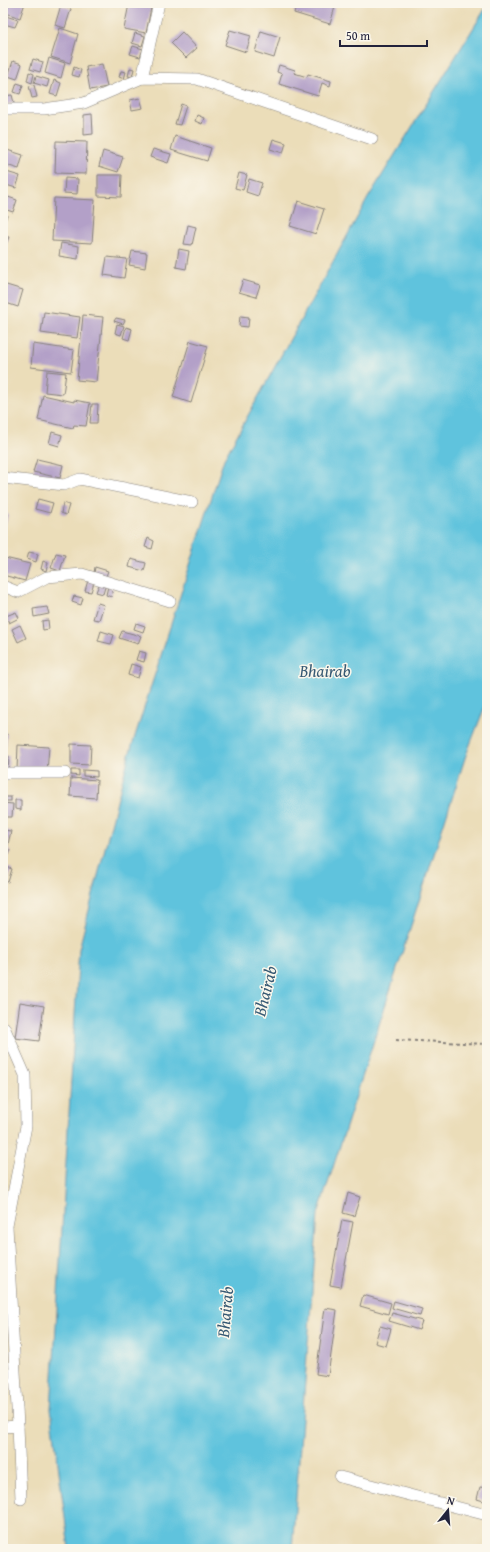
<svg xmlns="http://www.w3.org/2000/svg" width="490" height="1552" font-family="'Gentium Book Plus',serif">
<rect width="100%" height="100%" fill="#fbf7ec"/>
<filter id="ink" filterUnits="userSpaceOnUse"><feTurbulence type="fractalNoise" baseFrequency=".025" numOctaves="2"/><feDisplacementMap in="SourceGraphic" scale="8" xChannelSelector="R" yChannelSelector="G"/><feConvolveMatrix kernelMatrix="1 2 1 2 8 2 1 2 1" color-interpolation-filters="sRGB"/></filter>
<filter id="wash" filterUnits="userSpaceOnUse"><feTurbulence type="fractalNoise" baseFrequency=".012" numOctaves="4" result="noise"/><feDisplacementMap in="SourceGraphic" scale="16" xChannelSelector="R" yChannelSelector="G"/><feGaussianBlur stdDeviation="0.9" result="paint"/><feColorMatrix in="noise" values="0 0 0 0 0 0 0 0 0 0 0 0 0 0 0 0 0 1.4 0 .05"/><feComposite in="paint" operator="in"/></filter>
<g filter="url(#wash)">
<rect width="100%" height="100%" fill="#ebddb9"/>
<!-- water -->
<polygon fill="#5fc3dd" stroke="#40728c" points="487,6 487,701 466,755 318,1214 292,1549 69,1549 51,1409 79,949 129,755 224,459 368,198"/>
<g id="blocks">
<!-- building -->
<g fill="#b3a0c8">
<polygon points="9,3 25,3 20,18 6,13"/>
<polygon points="297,3 323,3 335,7 330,24 294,13"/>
<polygon points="129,4 151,8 146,33 124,29"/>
<polygon points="61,5 71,9 65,28 55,25"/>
<polygon points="6,16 18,20 15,27 4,24"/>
<polygon points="60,28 78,34 70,63 51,57"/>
<polygon points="230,30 251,36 246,52 225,45"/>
<polygon points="261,31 280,37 274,58 255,52"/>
<polygon points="182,32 197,48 186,58 171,43"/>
<polygon points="135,33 145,36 142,46 132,43"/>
<polygon points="133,46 143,49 140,57 130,54"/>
<polygon points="49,58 65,63 61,78 45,73"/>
<polygon points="33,59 43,62 40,72 30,69"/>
<polygon points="13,61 22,64 17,79 8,76"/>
<polygon points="102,64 107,87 90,90 86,67"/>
<polygon points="279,65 295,70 294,73 307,77 308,74 331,81 330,86 322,83 318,96 279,84 282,74 277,72"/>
<polygon points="74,67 81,70 79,77 72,75"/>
<polygon points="130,68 134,69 132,77 128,76"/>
<polygon points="121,71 126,72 124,79 119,77"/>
<polygon points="29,72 34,74 32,83 27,81"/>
<polygon points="36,76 49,80 47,87 34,83"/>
<polygon points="3,78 7,79 3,92"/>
<polygon points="54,80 61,83 57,96 50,94"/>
<polygon points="17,83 23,85 20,94 14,92"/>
<polygon points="34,85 37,97 32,98 29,86"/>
<polygon points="12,95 14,103 3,105 3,96"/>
<polygon points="140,98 143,108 132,110 130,100"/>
<polygon points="181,104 186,106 180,125 175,124"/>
<polygon points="92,114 93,134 84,135 84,115"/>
<polygon points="197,115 204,118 202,124 195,121"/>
<polygon points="175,136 211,148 207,161 171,150"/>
<polygon points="273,139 286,143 283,153 270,149"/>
<polygon points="56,141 87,142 86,174 55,173"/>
<polygon points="153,149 171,154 168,163 150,157"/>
<polygon points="7,150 23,155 19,169 3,164"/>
<polygon points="103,151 123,157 118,172 99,166"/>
<polygon points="3,171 20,176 16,188 3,184"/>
<polygon points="239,173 247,175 243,190 235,188"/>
<polygon points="98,175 122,175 121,197 98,196"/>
<polygon points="65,178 78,179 77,194 64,193"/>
<polygon points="249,179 262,183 258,196 246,192"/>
<polygon points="8,197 17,200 13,212 4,209"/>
<polygon points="54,198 95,200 92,243 52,241"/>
<polygon points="298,201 324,209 316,234 290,226"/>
<polygon points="3,213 7,215 3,227"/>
<polygon points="188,225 196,227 192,245 184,244"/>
<polygon points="3,236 9,237 6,244 3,243"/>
<polygon points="61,243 79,246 78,259 59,256"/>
<polygon points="179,249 189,251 186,269 176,267"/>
<polygon points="132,251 147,253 145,268 129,265"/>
<polygon points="107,257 127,259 124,278 104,275"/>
<polygon points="243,280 260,285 256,297 239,292"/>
<polygon points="3,284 23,290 18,307 3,302"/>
<polygon points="44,312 80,317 77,338 41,333"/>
<polygon points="83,315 103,317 96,382 77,380"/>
<polygon points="240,316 249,317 248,327 239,326"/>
<polygon points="116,318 125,320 123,324 114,321"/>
<polygon points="117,324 124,326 121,335 115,333"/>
<polygon points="126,327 132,329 129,340 123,338"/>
<polygon points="190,341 208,346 191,403 173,397"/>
<polygon points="33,344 74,350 71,372 31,367"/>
<polygon points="47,371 66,373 63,394 45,392"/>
<polygon points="43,395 74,402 74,400 90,403 86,426 74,425 73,428 38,420"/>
<polygon points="92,404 98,404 97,423 90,423"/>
<polygon points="52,432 62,435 59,446 49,443"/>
<polygon points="37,459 63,465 60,478 33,472"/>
<polygon points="38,499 53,503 50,513 35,509"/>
<polygon points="63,503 69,505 66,515 61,513"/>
<polygon points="3,513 8,514 6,524 3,523"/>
<polygon points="148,538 154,541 152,549 145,547"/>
<polygon points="29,552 38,554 36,562 27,559"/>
<polygon points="56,553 65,555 60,571 51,568"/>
<polygon points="5,558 30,564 25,581 3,575"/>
<polygon points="131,559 146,563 144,571 129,567"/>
<polygon points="43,561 48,563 46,571 41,569"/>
<polygon points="95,567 108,571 106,576 94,573"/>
<polygon points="88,580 94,582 91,592 85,591"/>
<polygon points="100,582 106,584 103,594 96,592"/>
<polygon points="108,586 113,588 111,597 106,595"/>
<polygon points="74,596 83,598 81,605 72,602"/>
<polygon points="98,603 104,605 99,620 93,619"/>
<polygon points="47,607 49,614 34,617 33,609"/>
<polygon points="16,612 19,618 9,623 6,616"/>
<polygon points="48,620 49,629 43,630 42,621"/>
<polygon points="136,623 145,626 143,632 134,629"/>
<polygon points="20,625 26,638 18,642 12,629"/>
<polygon points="101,631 114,635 111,644 98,641"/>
<polygon points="122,631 141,636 138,644 119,638"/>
<polygon points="139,651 146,653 144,662 136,660"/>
<polygon points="131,664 141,667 138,678 128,675"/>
<polygon points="3,733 7,734 6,746 3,746"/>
<polygon points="71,744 91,745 90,765 71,764"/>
<polygon points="18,745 49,747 47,772 17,770"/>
<polygon points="3,756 9,756 8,772 3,771"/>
<polygon points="71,770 79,770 79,776 71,775"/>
<polygon points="83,770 97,771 97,777 83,776"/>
<polygon points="71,778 97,780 96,798 70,796"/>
<rect x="3" y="797" width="8" height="4"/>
<polygon points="15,800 21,800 21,810 15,809"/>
<polygon points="3,803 13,804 12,817 3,817"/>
<polygon points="3,830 11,831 7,849 3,848"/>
<polygon points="3,850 10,850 9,855 3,854"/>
<polygon points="4,866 12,869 8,882 3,881"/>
<polygon points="20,1002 44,1006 39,1041 15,1038"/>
<polygon points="348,1193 360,1197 354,1216 343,1213"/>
<polygon points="342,1220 353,1222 341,1287 330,1285"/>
<polygon points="363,1295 391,1303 388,1314 360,1306"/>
<polygon points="394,1301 422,1309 420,1316 392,1308"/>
<polygon points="325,1308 337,1310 328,1376 316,1374"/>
<polygon points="392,1313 422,1321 419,1330 389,1321"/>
<polygon points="380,1326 391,1329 386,1346 375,1343"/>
<polygon points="480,1487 487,1488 487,1502 477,1499"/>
</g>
</g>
</g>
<g filter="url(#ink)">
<use href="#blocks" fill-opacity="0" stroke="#86807a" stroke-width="1"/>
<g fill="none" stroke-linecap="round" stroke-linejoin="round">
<!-- minor casing -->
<g stroke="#86807a" stroke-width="12">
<g id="minor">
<polyline points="142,78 159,3"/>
<polyline points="3,109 44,109 84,103 142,78 197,79 372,139"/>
<polyline points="3,478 64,485 80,479 192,502"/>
<polyline points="3,586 18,592 47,577 82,574 170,601"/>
<polyline points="3,773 65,773"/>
<polyline points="4,1027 25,1075 26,1126 7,1226 18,1426"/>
<polyline points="3,1427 18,1426 21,1499"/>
<polyline points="340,1477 487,1515"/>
</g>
</g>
<!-- path -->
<polyline stroke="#86807a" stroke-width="2" stroke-dasharray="3 3" stroke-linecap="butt" points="396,1040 487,1044"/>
<!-- minor -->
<use href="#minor" stroke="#fff" stroke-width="11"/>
</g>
</g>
<g text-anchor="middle" stroke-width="3" stroke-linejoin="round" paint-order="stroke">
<!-- water labels -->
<g font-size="17" font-style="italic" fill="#375a74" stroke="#fbf7ec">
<text x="325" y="677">Bhairab</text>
<text transform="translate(265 991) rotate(-76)" y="6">Bhairab</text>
<text transform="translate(225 1312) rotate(-85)" y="6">Bhairab</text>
</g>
</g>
<!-- margin -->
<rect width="490" height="1552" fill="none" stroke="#fbf7ec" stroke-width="16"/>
<!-- north arrow -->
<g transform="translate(448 1510) rotate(17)" stroke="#fbf7ec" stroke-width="3" paint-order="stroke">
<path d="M0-3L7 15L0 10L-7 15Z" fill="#22223b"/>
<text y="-6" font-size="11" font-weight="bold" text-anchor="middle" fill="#22223b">N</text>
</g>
<!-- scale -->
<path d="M340 40v6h87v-6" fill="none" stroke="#22223b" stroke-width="2"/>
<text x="346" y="40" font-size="12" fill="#22223b" stroke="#fbf7ec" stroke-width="3" paint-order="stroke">50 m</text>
</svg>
